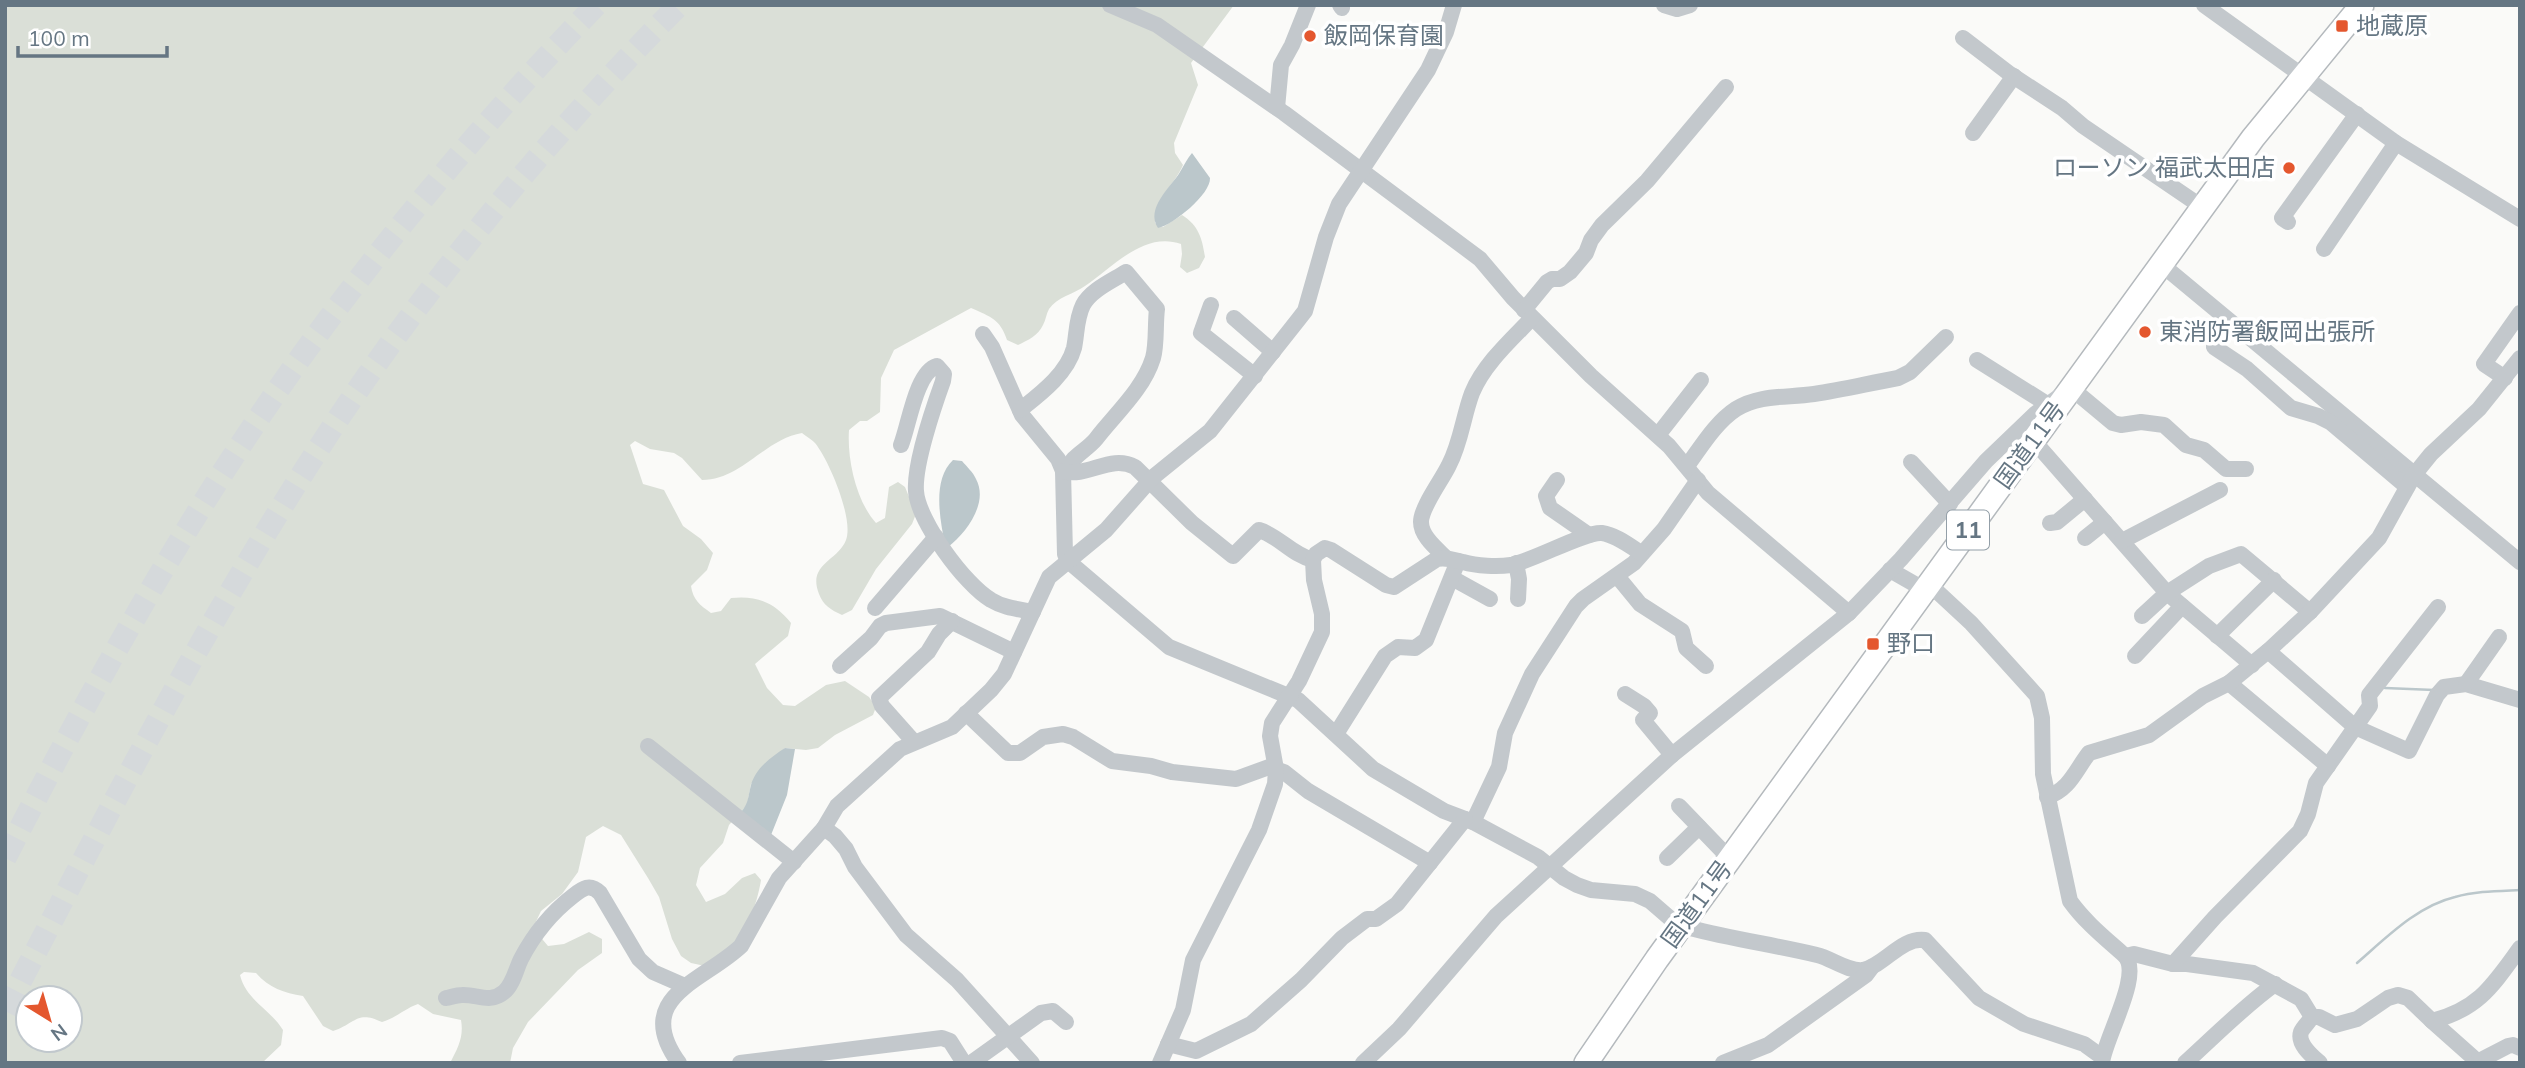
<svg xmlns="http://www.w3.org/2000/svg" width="2525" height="1068" font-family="Mulish,'Noto Sans JP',sans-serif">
<rect width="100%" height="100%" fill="#fafaf8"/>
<!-- green -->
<path fill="#dadfd7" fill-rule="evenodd" d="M5,5h1229l-43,58 7,22 -24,58 1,10 8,12c-10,23 -26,28 -28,58l8,4 19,-12c17,11 20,23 23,42l-6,11 -12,5 -7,-6 2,-13 -1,-10c-37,-13 -68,23 -96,42 -11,8 -28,11 -36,23 -3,5 -3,11 -6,16 -5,11 -15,15 -25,20l-11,-5c-7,-21 -16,-23 -36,-32l-77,42 -13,28 -1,34 -13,9h-7l-11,9c-2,29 7,71 27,93l9,-5 4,-31 9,-5 7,5 11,27 -4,10 -36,45 -24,41 -10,5c-11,-5 -19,-10 -23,-21 -12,-30 19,-33 27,-54 8,-21 -17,-80 -31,-97 -3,-3 -9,-7 -13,-10 -37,6 -61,47 -100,47l-20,-22 -8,-5 -24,-4 -15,-8 -5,4 13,39 21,6 19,36 18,13 12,14 -6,17 -16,16c2,14 9,19 20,27l10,-2 10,-13c26,-3 44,5 60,25l-3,13 -33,28 12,24 16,17 12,1 31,-21 19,-4 24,16 7,10 -3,8 -38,20 -17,13 -12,2 -21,-2 -34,36 -4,21 -18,20 -6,18 -23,25 -4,17 10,17 19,-8 17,-16 13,-5 6,7c-3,19 -12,48 -25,62 -8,10 -21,17 -31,24l-14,-3 -10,-7 -9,-17 -13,-42 -11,-19 -27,-43 -18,-9 -17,11 -8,35 -16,22 -21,17 -8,17 15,18 16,-2 25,-12 13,7v14l-24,17 -50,52 -15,26 -3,15h-60c8,-15 14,-26 11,-43l-28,-6 -15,-10c-14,5 -22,14 -36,18 -25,-12 -26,1 -49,9l-10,-5 -20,-30c-19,-3 -34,-8 -47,-23l-12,-1 -4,3c6,25 30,34 43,55l-2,15 -19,18h-257zM28,998h42v42h-42z"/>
<!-- water -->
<g fill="#bbc7cb">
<path d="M1192,153l18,25c1,16 -37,47 -52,50 -13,-20 13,-41 22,-56 4,-7 7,-13 12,-19z"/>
<path d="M953,460l9,1c5,6 11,11 14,18 13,24 -10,54 -28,68l-3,-2c-5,-26 -13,-65 8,-85z"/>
<path d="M785,748l10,1 -8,46 -16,40 -30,-23c8,-9 7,-16 10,-27 5,-17 20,-28 34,-37z"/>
</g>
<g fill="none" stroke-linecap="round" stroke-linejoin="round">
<!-- stream -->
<g stroke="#bbc7cb" stroke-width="2.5">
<polyline points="2385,688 2434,690"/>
<path d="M2357,963c29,-25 60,-57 98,-66 21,-6 43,-6 65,-7"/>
</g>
<!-- highway-tunnel -->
<g stroke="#d5d9db" stroke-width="23" stroke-dasharray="23 11" stroke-linecap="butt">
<path d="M5,858c88,-172 183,-343 296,-501 89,-124 189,-242 295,-352"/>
<path d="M5,1011c103,-199 205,-398 329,-586 100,-150 218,-291 345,-420"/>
</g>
<!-- highway casing -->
<g stroke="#b4b9bd" stroke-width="26">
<polyline id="highway" points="1586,1063 1657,959 2253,138 2362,5"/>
</g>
<!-- minor -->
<g stroke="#c3c8cc" stroke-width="16">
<polyline points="1110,5 1157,25 1216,66 1284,113 1480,259 1513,298 1591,376 1669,446 1708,493 1849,613"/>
<polyline points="1340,5 1342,8"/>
<polyline points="1664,5 1677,9 1690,5"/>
<polyline points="2204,5 2396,143 2520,219"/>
<polyline points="1963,38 2010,74 2062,108 2083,126 2202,207"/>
<polyline points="1277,108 1281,65 1292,45 1308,5"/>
<polyline points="1973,133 2014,76"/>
<polyline points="2288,222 2282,218 2357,114"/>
<polyline points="2324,249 2396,143"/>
<polyline points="2161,264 2520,562"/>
<polyline points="1211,305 1201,333 1255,376"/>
<polyline points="1524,310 1547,282 1552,279 1560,279 1570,272 1586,253 1591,240 1602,225 1647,181 1726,87"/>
<polyline points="1234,318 1273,352"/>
<path d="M983,334l9,13 30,68 36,44 5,12 2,83 3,7 101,86 129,53 75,69 71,42 29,11 65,35 26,21 13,7 14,5 44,4 15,7 22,19 18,8c42,11 85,17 127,27 14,3 31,17 46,15 22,-5 38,-33 62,-30l54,58 45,26 60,20 18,13"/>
<polyline points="2214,347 2247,369 2291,408 2318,416 2330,422 2407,487"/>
<polyline points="1977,360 2047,404"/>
<polyline points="2505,378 2484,364 2520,313"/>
<path d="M1020,410c20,-16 47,-36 54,-62 3,-14 2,-29 9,-43 8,-15 29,-24 43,-33l31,37c-2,15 0,35 -4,49 -10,32 -38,56 -57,81 -10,12 -23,16 -30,31"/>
<polyline points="1658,435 1701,380"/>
<polyline points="2033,440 2167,593 2252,665"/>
<path d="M901,445c8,-20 15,-73 36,-79l7,8 -1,7c-9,25 -29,84 -27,110 2,30 49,94 75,109 13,8 27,9 42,12"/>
<polyline points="1911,462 1950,504"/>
<path d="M1687,466c14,-19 29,-44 49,-57 24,-15 51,-11 78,-15 28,-4 56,-11 84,-16l12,-6 36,-35"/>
<path d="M1063,471c25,7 47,-17 72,-4l57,56 41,33 26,-26c20,6 33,25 54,30"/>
<polyline points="1557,480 1546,496 1550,508 1589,535"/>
<polyline points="2050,523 2057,522 2085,499"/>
<polyline points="2085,538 2105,522"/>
<polyline points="2122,541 2220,490"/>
<path d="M1445,557c-9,-9 -24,-21 -24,-35 0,-15 21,-42 28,-57 12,-23 14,-48 23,-72 12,-29 39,-53 60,-75"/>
<polyline points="1516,563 1519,579 1518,599"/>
<polyline points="1890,570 1925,590"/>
<polyline points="1617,576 1640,604 1682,631 1686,648 1706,666"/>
<polyline points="1452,578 1490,599"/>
<path d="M1929,584l42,39 66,73 5,22 1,56 27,127c15,21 35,37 54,54 20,18 -20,84 -22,108"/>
<polyline points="875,608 936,537"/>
<polyline points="2142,616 2167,593 2209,566 2241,554 2310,612"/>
<polyline points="2217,636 2274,580"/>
<polyline points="2268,651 2355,727 2409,751 2437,695 2444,687 2466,684 2520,700"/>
<polyline points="2135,656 2182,606"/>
<polyline points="840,666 871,638 880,626 886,623 940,616 1014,652"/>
<polyline points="2229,683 2328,766"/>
<polyline points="2466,684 2499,637"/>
<polyline points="1625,694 1644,706 1650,713 1643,720 1672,755"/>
<polyline points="966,713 1008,753 1020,753 1043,737 1063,734 1073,737 1112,761 1151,766 1172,772 1236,779 1269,767 1284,772 1308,791 1430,863"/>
<polyline points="1336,734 1385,656 1398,647 1415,648 1426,640 1458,561"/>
<polyline points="914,742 882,706 879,698 928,652 939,634 952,621"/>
<polyline points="648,746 794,862"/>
<path d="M2047,797c23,-8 28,-26 42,-44l60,-18 54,-39 26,-13 39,-32 42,-39 69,-74 35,-63 17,-21 48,-45 41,-51"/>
<polyline points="1679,806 1730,859"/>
<polyline points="1473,822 1499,767 1505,733 1532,674 1576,606 1583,599 1634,563 1664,529 1698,480"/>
<polyline points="824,828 835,836 846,849 855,867 906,935 957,980 1032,1063"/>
<polyline points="1667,858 1699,827"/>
<path d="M2126,956l8,-2 39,10h14l66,9 48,26 11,18h7l16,8 22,-6 31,-21 10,-3 10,3 24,23c47,-12 61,-36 88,-73"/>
<polyline points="2173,964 2215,917 2300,831 2308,814 2316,783 2370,706 2369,695 2438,607"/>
<path d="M446,998c5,-1 11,-3 16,-3 15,-1 28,9 42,-3 9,-7 12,-23 17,-33 13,-25 30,-46 52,-63 10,-8 17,-13 27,-3l39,66 14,13 32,14"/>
<path d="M2312,1017c-3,5 -9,10 -11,15 -4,12 11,24 19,31"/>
<polyline points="2432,1021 2477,1061"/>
<polyline points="1168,1044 1196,1051 1251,1024 1301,980 1342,938 1367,919 1376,919 1397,904 1465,819"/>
<path d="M679,1063c-48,-66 24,-81 62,-117l38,-68 45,-50 13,-22 63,-57 52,-22 39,-37 13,-16 45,-97 57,-47 46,-52 58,-47 88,-111 7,-9 21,-74 13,-33 89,-134 18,-38 8,-27"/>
<polyline points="740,1063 942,1038 950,1041 964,1063"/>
<polyline points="971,1063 1041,1013 1053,1011 1066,1022"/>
<path d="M1160,1063l23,-53 10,-50 66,-130 16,-46 1,-15 -6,-33 2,-13 27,-42 23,-49v-18l-8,-34 -1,-20 3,-6 9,-6 6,2 55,35 8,2 43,-28c10,-2 17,1 26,3 14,4 34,5 48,3 24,-5 75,-34 91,-32 14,2 28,13 39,20"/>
<polyline points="1363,1063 1399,1029 1496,916 1672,755 1849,613 1901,559 1986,461 2035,414 2071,388 2113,423 2121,425 2141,422 2164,425 2186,445 2204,450 2226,469 2246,469"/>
<polyline points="1723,1063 1768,1045 1866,975 1872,967"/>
<path d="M2185,1063c30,-27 58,-56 90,-79"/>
<polyline points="2475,1063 2508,1046 2513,1045 2520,1048"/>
</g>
<!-- highway -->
<use href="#highway" stroke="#fff" stroke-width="23"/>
</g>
<!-- markers -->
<g fill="#e4572e" stroke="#fff" stroke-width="2.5">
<rect x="2335" y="19" width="14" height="14" rx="3.5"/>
<circle cx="1310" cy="36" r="7"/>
<circle cx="2289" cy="168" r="7"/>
<circle cx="2145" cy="332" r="7"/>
<rect x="1866" y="637" width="14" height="14" rx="3.5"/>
</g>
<g text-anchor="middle" stroke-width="7" stroke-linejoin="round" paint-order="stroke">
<!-- shield labels -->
<rect fill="#fff" stroke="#939fa8" stroke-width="2" x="1947" y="510.5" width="42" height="39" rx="5"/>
<g font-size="23" font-weight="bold" fill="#657683">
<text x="1968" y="538">11</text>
</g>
<!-- poi labels -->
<g font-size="24" fill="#657683" stroke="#fff" text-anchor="start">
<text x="2356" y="34">地蔵原</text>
<text x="1324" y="44">飯岡保育園</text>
<text x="2275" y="176" text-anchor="end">ローソン 福武太田店</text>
<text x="2159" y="340">東消防署飯岡出張所</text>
<text x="1887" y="652">野口</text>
</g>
<!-- street labels -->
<g font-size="24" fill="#657683" stroke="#fff">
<text transform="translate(2030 445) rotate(-54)" y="8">国道11号</text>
<text transform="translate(1697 904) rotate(-54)" y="8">国道11号</text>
</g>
</g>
<!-- border -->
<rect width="2525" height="1068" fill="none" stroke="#657683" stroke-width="14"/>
<!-- north arrow -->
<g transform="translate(49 1019) rotate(143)"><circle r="33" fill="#ffffff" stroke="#c1c8cd" stroke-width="2"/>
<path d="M0-5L12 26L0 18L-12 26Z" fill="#e4572e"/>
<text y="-10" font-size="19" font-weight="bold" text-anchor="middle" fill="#657683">N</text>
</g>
<!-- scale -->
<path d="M18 46v10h149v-10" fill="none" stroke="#657683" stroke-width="3.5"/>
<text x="28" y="46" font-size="21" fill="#657683" stroke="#ffffff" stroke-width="5" paint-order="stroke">100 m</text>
</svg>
